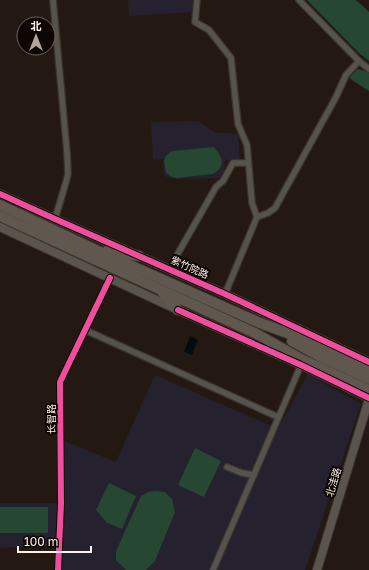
<svg xmlns="http://www.w3.org/2000/svg" width="369" height="570" font-family="'Golos Text','Noto Sans SC',sans-serif">
<rect width="100%" height="100%" fill="#241912"/>
<!-- education -->
<g fill="#25212e">
<polygon points="128,0 193,0 192,12 129,16"/>
<polygon points="198,121 214,132 238,134 240,161 225,160 224,173 222,176 218,178 176,179 164,176 163,159 153,160 151,122"/>
<polygon points="308,374 361,404 305,570 62,570 65,503 64,441 116,462 155,375 278,429"/>
<polygon points="0,503 58,503 56,546 0,548"/>
</g>
<!-- green -->
<g fill="#264832">
<polygon points="307,0 356,0 369,12 369,61 359,53"/>
<polygon points="358,69 369,72 369,91 349,78"/>
<path d="M214,147c8,10 13,18 -1,27l-37,4 -6,-2 -4,-4 -2,-11 2,-5 6,-5z"/>
<polygon points="195,448 221,461 204,497 178,485"/>
<polygon points="109,483 136,496 122,529 107,523 96,510"/>
<polygon points="155,491 165,492 172,499 175,512 155,561 146,570 126,570 116,560 116,551 141,496 148,492"/>
<rect x="0" y="507" width="48" height="26"/>
</g>
<!-- water -->
<polygon fill="#030d10" points="190,336 198,340 192,355 184,352"/>
<g fill="none" stroke-linecap="round" stroke-linejoin="round">
<!-- street casing -->
<g stroke="#3c342e" stroke-width="8">
<g id="street">
<polyline points="53,0 67,152 68,174 66,182 55,219"/>
<polyline points="197,0 195,22 209,30 231,58 238,124 247,145 252,203 257,217"/>
<polyline points="299,0 359,61 369,69"/>
<polyline points="169,269 216,187 223,181 233,163 248,163"/>
<polyline points="225,294 257,217 268,213 275,208 336,97 346,75 359,61"/>
<polyline points="85,330 278,417"/>
<polyline points="227,467 242,473 254,475"/>
<polyline points="58,570 61,504 60,382 110,278"/>
<polyline points="213,570 301,365"/>
</g>
</g>
<!-- secondary casing -->
<g stroke="#3c342e" stroke-width="10">
<g id="secondary">
<polyline points="0,194 55,219 225,294 369,362"/>
<polyline points="0,227 178,310 301,365 369,398"/>
<polyline points="317,570 369,399"/>
</g>
</g>
<!-- highway casing -->
<g stroke="#3c342e" stroke-width="12">
<g id="highway">
<polyline points="0,205 96,250 260,323 293,335 369,371"/>
<polyline points="0,216 255,333 303,360 369,390"/>
<polyline points="107,251 139,256"/>
<polyline points="163,293 178,310"/>
<polyline points="292,341 325,359 369,379"/>
</g>
</g>
<!-- street -->
<use href="#street" stroke="#56524c" stroke-width="5.5"/>
<!-- secondary -->
<use href="#secondary" stroke="#5a544d" stroke-width="8"/>
<!-- highway -->
<use href="#highway" stroke="#60584e" stroke-width="10"/>
<!-- cycleway casing -->
<g stroke="#0e0602" stroke-width="8">
<g id="cycleway">
<polyline points="0,194 55,219 225,294 369,362"/>
<polyline points="178,310 301,365 369,398"/>
<polyline points="58,570 61,504 60,382 110,278"/>
</g>
</g>
<!-- cycleway -->
<use href="#cycleway" stroke="#ef4d9e" stroke-width="6"/>
</g>
<g text-anchor="middle" stroke-width="4" stroke-linejoin="round" paint-order="stroke">
<!-- street labels -->
<g font-size="10" fill="#fdf1ea" stroke="#0e0602">
<text transform="translate(190 267) rotate(24)" y="4">紫竹院路</text>
<text transform="translate(51 419) rotate(-90)" y="4">长智路</text>
<text transform="translate(333 482) rotate(-73)" y="4">北洼路</text>
</g>
</g>
<!-- north arrow -->
<g transform="translate(36 36)"><circle r="19" fill="#0e0602" stroke="#6e645f"/>
<path d="M0-3L7 15L0 10L-7 15Z" fill="#b1a59e"/>
<text y="-6" font-size="11" font-weight="bold" text-anchor="middle" fill="#fdf1ea">北</text>
</g>
<!-- scale -->
<path d="M18 546v6h73v-6" fill="none" stroke="#fdf1ea" stroke-width="2"/>
<text x="24" y="546" font-size="12" fill="#fdf1ea" stroke="#0e0602" stroke-width="3" paint-order="stroke">100 m</text>
</svg>
